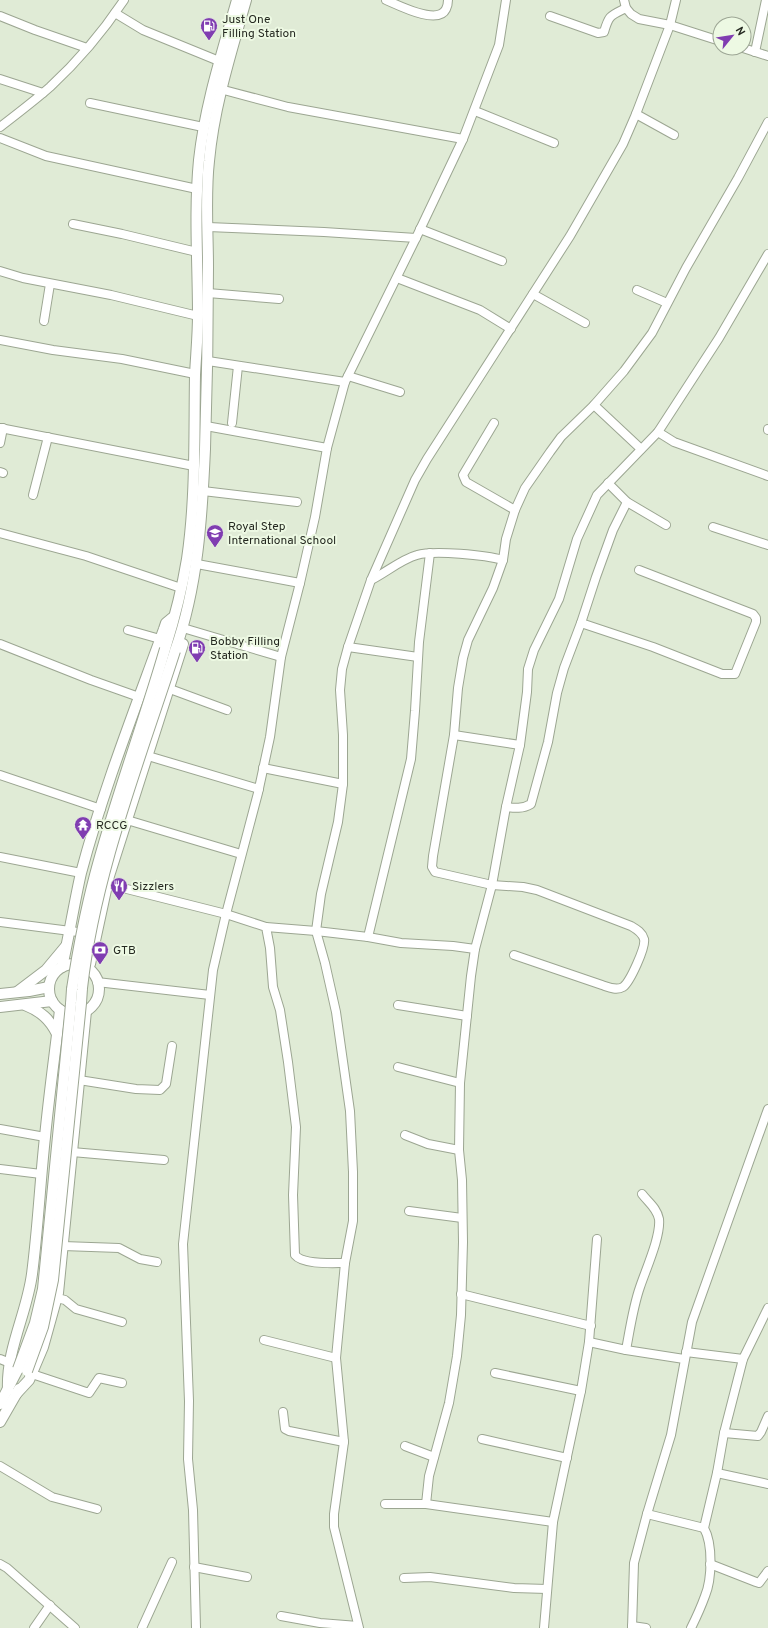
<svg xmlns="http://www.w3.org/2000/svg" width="768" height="1628" font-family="Overpass,sans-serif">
<rect width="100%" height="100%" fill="#e0ebd6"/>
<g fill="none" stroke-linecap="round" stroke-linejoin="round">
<!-- minor casing -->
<g stroke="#9ca692" stroke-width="10">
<g id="minor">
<path d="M386,0c12,5 52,26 60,9 1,-2 2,-6 2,-9"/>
<polyline points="624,0 626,8 631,14 639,19 670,25 720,41"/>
<polyline points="115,13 143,30 219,61"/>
<polyline points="0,16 35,30 87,48"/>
<path d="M550,16l48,17 6,-1c5,-17 6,-16 22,-24"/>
<polyline points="743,48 768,56"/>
<polyline points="755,52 766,0"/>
<polyline points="0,79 43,93"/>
<polyline points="220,89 288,107 463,139"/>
<polyline points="90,103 203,127"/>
<polyline points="475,111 554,143"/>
<polyline points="636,114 674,135"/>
<path d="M0,127c17,-13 34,-26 50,-40 27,-25 54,-57 74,-87"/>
<polyline points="0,138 46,156 197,189"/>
<polyline points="73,224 122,234 197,252"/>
<polyline points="208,227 324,232 416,238"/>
<polyline points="420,229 502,261"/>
<polyline points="0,271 23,278 111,295 198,316"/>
<polyline points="397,278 480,310 511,329"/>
<polyline points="637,290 667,303"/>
<polyline points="208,293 279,299"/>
<polyline points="533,294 585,323"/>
<polyline points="44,321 50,284"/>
<polyline points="0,340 53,350 122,359 195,374"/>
<polyline points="208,361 345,382"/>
<polyline points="348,376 400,392"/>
<polyline points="594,405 641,449"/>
<polyline points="232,423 238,366"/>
<polyline points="494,423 463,475 466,482 515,510"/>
<polyline points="206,426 327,448"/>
<polyline points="0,428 194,466"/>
<polyline points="768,430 768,429"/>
<polyline points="658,432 674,442 768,476"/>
<polyline points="0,443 3,428"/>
<polyline points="0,472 3,473"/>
<polyline points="608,483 627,502 666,525"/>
<polyline points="203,491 297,502"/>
<polyline points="33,495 48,437"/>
<polyline points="713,527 768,545"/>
<polyline points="0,533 86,556 181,588"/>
<polyline points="197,564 300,583"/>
<path d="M371,580c14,-7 31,-21 46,-25 17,-5 69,0 86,5"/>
<polyline points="581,623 653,647 722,674 735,674 756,622 756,618 753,614 639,570"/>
<polyline points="183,628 281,657"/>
<polyline points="128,630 160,639"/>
<polyline points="0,644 91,680 139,697"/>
<polyline points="348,647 418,657"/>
<polyline points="170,689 227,710"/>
<polyline points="454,735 520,745"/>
<polyline points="148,756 259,789"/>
<polyline points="263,768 343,784"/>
<polyline points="0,775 101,809"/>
<path d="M506,807c8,1 17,2 25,-3l17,-62 9,-49 7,-25 17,-45 15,-46 17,-47 14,-28"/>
<polyline points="127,820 241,854"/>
<polyline points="0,857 81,873"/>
<path d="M107,884l119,30 40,13 4,21 3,39 7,23 8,52 8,65 -3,68 2,60c8,10 38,8 50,8"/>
<polyline points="0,922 86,933"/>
<polyline points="266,927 316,931 368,937 401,943 453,946 475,949"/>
<polyline points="368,937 411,759 415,711 419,642 430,553"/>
<path d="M514,955l88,30c6,2 14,6 21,2 7,-5 23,-40 21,-48 -2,-7 -8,-10 -13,-13l-94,-36 -14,-3 -31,-2 -57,-13 -3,-5 1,-11 21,-121 4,-47 5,-30 5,-18 25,-52 10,-28 3,-21 9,-29 10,-22 25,-36 11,-15 33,-32 30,-34 28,-38 34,-65 52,-90 30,-56"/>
<polyline points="97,982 210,995"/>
<polyline points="398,1005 467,1016"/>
<polyline points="398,1067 460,1083"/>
<polyline points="79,1080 136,1089 160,1090 166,1084 172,1046"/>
<polyline points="0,1129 45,1137"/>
<polyline points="405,1135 428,1144 459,1150"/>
<polyline points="72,1152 164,1160"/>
<polyline points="0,1169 41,1174"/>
<polyline points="409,1211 462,1218"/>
<polyline points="63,1246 119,1248 140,1259 157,1262"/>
<polyline points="461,1294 591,1326"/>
<polyline points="57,1298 65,1300 76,1309 122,1322"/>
<polyline points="264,1340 336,1358"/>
<polyline points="589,1342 626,1350 684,1359"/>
<path d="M626,1350c4,-21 7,-43 14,-63 6,-18 21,-51 19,-68 -2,-11 -11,-17 -17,-25"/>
<polyline points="686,1352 743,1359"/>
<polyline points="0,1359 10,1363"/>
<polyline points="495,1373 581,1391"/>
<polyline points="32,1374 89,1393 99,1378 122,1383"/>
<polyline points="283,1412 285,1429 289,1431 344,1442"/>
<polyline points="724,1433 758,1436 761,1432 768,1416"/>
<polyline points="482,1439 567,1458"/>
<polyline points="405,1446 434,1457"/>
<polyline points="0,1466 52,1497 97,1509"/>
<polyline points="717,1473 768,1484"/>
<polyline points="385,1504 426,1504 553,1522"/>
<polyline points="426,1504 429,1476 449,1403 457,1356 461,1315 463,1242 462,1180 459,1150 460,1083 471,976 475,949 492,885 506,807 520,745 527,692 528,669 534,650 559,599 577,539 597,495 658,432 719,338 768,254"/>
<polyline points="647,1514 704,1528"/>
<polyline points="0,1564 7,1568 75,1628"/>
<polyline points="710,1564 756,1582 759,1583 768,1571"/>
<polyline points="194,1567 247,1577"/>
<polyline points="404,1578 430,1577 514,1588 547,1589"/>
<polyline points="281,1616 320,1623 358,1626"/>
<polyline points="632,1626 646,1628"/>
<polyline points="34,1628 50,1605"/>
<polyline points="142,1628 172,1562"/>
<polyline points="196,1628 193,1510 188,1459 189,1401 183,1244 213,970 226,914 258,793 270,737 281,657 300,583 315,517 327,448 345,382 416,238 463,139 499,45 506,0"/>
<polyline points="359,1628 334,1527 334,1514 344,1442 336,1358 345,1263 353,1221 353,1172 350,1111 336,1012 325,963 316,931 321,894 338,822 343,784 343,735 340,690 342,669 348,647 371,580 415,480 427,459 570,236 623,144 636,114 670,25 676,0"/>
<polyline points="544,1628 553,1522 581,1391 589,1342 597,1239"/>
<polyline points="632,1628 634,1563 647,1514 671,1435 692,1322 768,1109"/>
<path d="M691,1628c5,-10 10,-21 14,-32 7,-17 8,-52 -1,-68l13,-55 7,-40 19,-74 25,-51"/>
</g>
</g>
<!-- major casing -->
<g stroke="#9ca692" stroke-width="12">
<g id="major">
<path d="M165,649c9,-29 17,-59 22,-90 9,-61 7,-123 8,-184 1,-20 3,-40 3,-60 0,-51 -4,-103 1,-155 6,-55 23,-107 38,-160"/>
<path d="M175,651c23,-65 27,-134 30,-202 2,-61 3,-121 3,-182 0,-35 -3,-71 1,-106 5,-55 22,-108 37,-161"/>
<polyline points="90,964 109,876 183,644"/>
<circle cx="74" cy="989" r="25"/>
<path d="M62,967c7,-31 12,-63 19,-94 22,-83 54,-164 83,-244l2,-6 6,-5"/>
<polyline points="17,992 46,970 66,946"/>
<polyline points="0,994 29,991 49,987"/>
<polyline points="81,1003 82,988"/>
<polyline points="71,1004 72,989"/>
<path d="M25,1005c15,6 25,14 32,29"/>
<polyline points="0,1007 52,1001"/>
<path d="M8,1390c-2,-40 19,-77 24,-116 6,-46 8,-91 13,-137 4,-42 10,-84 15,-127"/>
<polyline points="16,1394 29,1380 43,1347 58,1293 86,1011"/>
<polyline points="0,1404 18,1369"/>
<polyline points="0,1422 19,1389"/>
</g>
</g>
<!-- minor -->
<use href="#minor" stroke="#fff" stroke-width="8"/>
<!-- major -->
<use href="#major" stroke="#fff" stroke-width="10"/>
<!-- major-bridge casing -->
<g stroke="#9ca692" stroke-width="12" stroke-linecap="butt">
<g id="major-bridge">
<path d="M82,988c13,-115 58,-228 93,-337"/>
<path d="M72,989c6,-39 13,-76 23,-114 20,-76 48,-150 70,-226"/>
<polyline points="18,1369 35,1323 43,1289 71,1004"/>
<polyline points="27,1371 43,1327 53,1280 81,1003"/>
</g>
</g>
<!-- major-bridge -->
<use href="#major-bridge" stroke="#fff" stroke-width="10"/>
</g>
<!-- icons -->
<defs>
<g id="fuel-pin" transform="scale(0.9)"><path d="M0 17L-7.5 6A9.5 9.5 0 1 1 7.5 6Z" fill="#803db1" stroke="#edf9e3"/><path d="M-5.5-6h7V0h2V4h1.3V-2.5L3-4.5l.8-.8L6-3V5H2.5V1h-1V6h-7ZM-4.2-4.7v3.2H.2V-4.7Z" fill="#fff"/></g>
<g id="school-pin" transform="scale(0.9)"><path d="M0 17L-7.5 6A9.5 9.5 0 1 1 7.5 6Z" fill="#803db1" stroke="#edf9e3"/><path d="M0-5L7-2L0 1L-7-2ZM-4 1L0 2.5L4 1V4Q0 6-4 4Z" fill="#fff"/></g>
<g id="temple-pin" transform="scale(0.9)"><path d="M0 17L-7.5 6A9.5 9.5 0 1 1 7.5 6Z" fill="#803db1" stroke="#edf9e3"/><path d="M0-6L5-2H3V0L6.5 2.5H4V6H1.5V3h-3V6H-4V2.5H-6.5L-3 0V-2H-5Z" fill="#fff"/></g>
<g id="restaurant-pin" transform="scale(0.9)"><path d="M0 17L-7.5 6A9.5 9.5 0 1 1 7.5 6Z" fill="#803db1" stroke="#edf9e3"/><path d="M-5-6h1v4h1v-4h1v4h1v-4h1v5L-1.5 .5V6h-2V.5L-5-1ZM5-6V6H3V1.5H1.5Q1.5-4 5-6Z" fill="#fff"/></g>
<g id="bank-pin" transform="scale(0.9)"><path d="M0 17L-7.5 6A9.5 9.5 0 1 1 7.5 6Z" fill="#803db1" stroke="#edf9e3"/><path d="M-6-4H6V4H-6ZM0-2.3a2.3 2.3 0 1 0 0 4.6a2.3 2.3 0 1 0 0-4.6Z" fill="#fff"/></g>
</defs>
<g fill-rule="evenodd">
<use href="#fuel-pin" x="209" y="26"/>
<use href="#school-pin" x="215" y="533"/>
<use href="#fuel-pin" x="197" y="648"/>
<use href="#temple-pin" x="83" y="825"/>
<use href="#restaurant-pin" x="119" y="886"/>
<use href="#bank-pin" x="100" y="950"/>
</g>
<g text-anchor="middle" stroke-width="4" stroke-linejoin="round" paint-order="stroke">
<!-- poi labels -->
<g font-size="12" fill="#252921" stroke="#edf9e3" text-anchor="start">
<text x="222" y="23">Just One<tspan x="222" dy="14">Filling Station</tspan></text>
<text x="228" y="530">Royal Step<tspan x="228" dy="14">International School</tspan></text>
<text x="210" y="645">Bobby Filling<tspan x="210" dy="14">Station</tspan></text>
<text x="96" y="829">RCCG</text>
<text x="132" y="890">Sizzlers</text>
<text x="113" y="954">GTB</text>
</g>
</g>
<!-- north arrow -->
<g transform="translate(732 36) rotate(60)"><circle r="19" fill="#edf9e3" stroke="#9da695"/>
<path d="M0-3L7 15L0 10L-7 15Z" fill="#803db1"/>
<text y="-6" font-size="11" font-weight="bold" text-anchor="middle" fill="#252921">N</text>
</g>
</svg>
